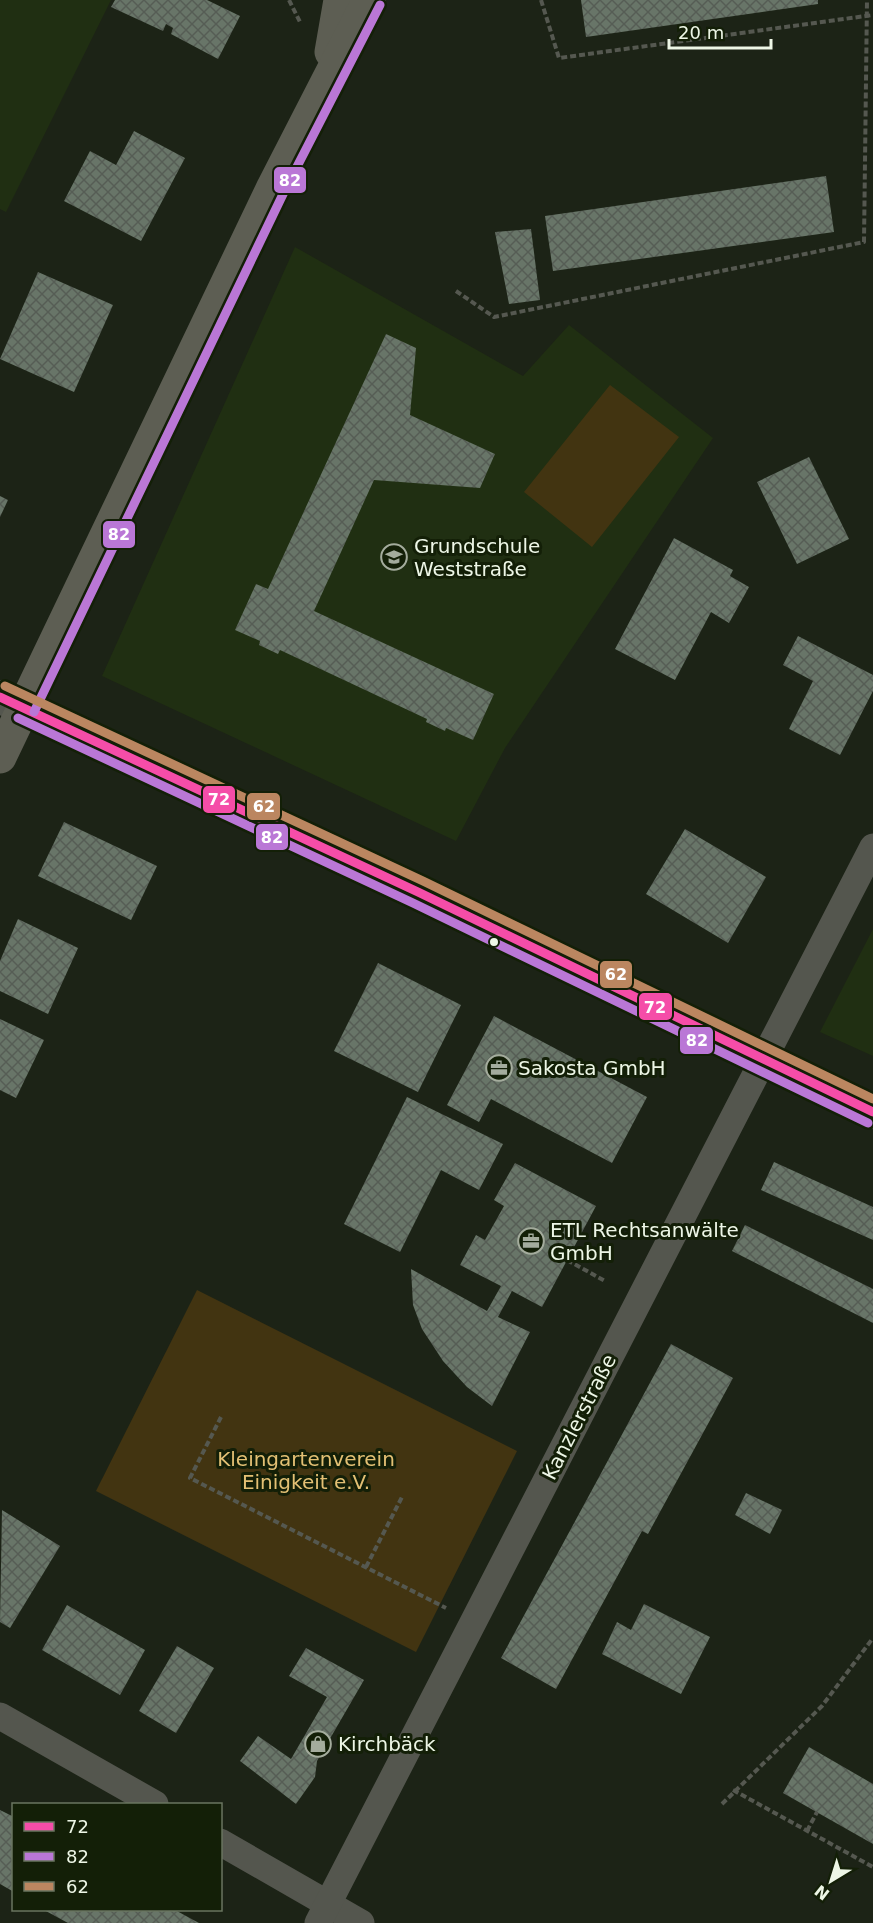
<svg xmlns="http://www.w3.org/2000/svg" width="873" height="1923" font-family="'DejaVu Sans',sans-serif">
<defs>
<pattern id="building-cross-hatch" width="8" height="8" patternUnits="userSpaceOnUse" patternTransform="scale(1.5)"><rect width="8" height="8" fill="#687568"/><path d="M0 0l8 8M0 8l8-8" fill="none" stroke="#565d55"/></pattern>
</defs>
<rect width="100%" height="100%" fill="#1c2316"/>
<!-- built -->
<g fill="#202f12">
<polygon points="0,0 111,0 6,212 0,209"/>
<polygon points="295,247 523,376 569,325 713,438 505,748 456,841 102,676"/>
<polygon points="873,929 873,1056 820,1032"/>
</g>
<!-- garden -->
<g fill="#423411">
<polygon points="610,385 679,437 592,547 524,492"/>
<polygon points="197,1290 517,1451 416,1652 96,1491"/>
</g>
<!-- building -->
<g fill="url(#building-cross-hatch)">
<polygon points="115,0 207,0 240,16 218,59 171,34 173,28 166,24 163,31 111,7"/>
<polygon points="581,0 818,0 818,4 586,37"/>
<polygon points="134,131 185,158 141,241 64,201 90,151 116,165"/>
<polygon points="826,176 834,232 553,271 545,216"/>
<polygon points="531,229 540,300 509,304 495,232"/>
<polygon points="38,272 113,305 74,392 0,359"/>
<polygon points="386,334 416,348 410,415 495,454 480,488 374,480 314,611 494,694 473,740 446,728 445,731 426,722 427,719 280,650 278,654 259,645 260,641 235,630 256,584 268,589"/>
<polygon points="809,457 849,539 797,564 757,482"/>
<polygon points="0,496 8,500 0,517"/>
<polygon points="674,538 733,570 730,576 749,587 729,623 711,612 675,680 615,649"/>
<polygon points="798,636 873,675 873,691 840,755 789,729 813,681 783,665"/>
<polygon points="64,822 157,866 131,920 38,876"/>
<polygon points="685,829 766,877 728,943 646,894"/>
<polygon points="18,919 78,948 48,1014 0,991 0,961"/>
<polygon points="378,963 461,1005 418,1092 334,1051"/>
<polygon points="494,1016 647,1097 612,1163 491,1099 479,1122 447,1105"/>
<polygon points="0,1019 44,1040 16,1098 0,1090"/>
<polygon points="407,1097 503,1144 479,1190 441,1170 400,1252 344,1224"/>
<polygon points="774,1162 873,1207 873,1240 761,1190"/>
<polygon points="515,1163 596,1206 542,1307 512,1291 498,1317 530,1332 492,1406 467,1387 443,1361 422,1329 413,1305 411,1269 487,1311 501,1286 460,1265 476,1235 485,1240 504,1206 494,1200"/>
<polygon points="745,1225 873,1289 873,1323 732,1251"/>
<polygon points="671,1344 733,1378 648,1534 642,1531 556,1689 501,1658"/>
<polygon points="746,1493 782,1510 770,1534 735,1515"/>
<polygon points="2,1510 60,1546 10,1628 0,1622"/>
<polygon points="644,1604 710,1637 681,1694 602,1654 617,1622 631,1630"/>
<polygon points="67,1605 145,1650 120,1695 42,1650"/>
<polygon points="177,1646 214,1668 176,1733 139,1711"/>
<polygon points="306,1648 364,1680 317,1761 315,1777 296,1804 240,1761 258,1736 291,1759 327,1697 289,1676"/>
<polygon points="809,1747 873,1784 873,1844 783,1793"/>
<polygon points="0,1810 14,1817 14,1892 0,1884"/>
<polygon points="44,1910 175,1910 199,1923 68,1923"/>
</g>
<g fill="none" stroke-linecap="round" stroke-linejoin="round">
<!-- path -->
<g stroke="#555850" stroke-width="4" stroke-dasharray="6 3" stroke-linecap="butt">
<polyline points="289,0 300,22"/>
<polyline points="541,0 559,58 873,15"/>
<polyline points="456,291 494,317 864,242 867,0"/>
<polyline points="567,1260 605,1281"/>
<polyline points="221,1417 190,1478 446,1608"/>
<polyline points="366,1567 402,1497"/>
<polyline points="733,1790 873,1867"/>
<polyline points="722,1804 822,1706 873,1638"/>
<polyline points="807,1831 817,1812"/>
</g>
<!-- minor -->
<g stroke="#54564e" stroke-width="27">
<polyline points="0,1716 155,1804"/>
<polyline points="220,1842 361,1923"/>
<polyline points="318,1923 873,847"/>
</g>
<!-- tertiary -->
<polyline stroke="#54564e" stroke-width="33" points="0,697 418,892 873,1112"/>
<!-- primary -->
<g stroke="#5d5e53" stroke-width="33">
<polyline points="331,52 340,0"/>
<polyline points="0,757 273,187 369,0"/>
</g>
<!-- bus-1 casing -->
<g stroke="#131f07" stroke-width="14">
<polyline id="bus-1" points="0,697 418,892 873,1112"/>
</g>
<!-- bus-2 casing -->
<g stroke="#131f07" stroke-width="14">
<g id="bus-2">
<polyline points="34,712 284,192 380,5"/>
<polyline points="18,718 413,903 868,1123"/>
</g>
</g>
<!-- bus-3 casing -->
<g stroke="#131f07" stroke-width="14">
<polyline id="bus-3" points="5,686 423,881 873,1099"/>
</g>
<!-- bus-1 -->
<use href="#bus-1" stroke="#f54da8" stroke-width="9"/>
<!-- bus-2 -->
<use href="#bus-2" stroke="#ba77d6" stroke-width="9"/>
<!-- bus-3 -->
<use href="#bus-3" stroke="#bb8660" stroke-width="9"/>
</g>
<!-- icons -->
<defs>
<g id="school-ring" transform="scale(1.35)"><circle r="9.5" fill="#131f07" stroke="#a4ac9d" stroke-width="1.5"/><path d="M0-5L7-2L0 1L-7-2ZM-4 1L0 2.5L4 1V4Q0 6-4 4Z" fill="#a4ac9d"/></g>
<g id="office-ring" transform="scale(1.35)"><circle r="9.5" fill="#131f07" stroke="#a4ac9d" stroke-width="1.5"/><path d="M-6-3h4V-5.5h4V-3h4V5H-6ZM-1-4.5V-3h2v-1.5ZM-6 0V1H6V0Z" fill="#a4ac9d"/></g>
<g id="shop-ring" transform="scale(1.35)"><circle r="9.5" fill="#131f07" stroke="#a4ac9d" stroke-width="1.5"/><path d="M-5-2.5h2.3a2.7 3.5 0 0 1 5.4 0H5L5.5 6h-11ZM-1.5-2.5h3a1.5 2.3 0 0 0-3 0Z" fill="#a4ac9d"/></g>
</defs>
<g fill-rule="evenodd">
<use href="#school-ring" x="394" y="557"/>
<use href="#office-ring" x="499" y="1068"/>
<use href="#office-ring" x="531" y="1241"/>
<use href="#shop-ring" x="318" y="1744"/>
</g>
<!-- markers -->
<circle fill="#edf6e6" stroke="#131f07" stroke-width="2" cx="494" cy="942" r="5"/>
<g text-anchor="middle" stroke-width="6" stroke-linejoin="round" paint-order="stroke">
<!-- poi labels -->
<g font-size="20" fill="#edf6e6" stroke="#131f07" text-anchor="start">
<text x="414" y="553">Grundschule<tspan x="414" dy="23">Weststraße</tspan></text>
<text x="518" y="1075">Sakosta GmbH</text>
<text x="550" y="1237">ETL Rechtsanwälte<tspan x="550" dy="23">GmbH</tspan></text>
<text x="338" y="1751">Kirchbäck</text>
</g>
<!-- street labels -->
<g font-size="20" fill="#edf6e6" stroke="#131f07">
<text transform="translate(579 1417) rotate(-63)" y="7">Kanzlerstraße</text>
</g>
<!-- park labels -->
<g font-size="20" fill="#e3c074" stroke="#131f07">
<text x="306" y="1466">Kleingartenverein<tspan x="306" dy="23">Einigkeit e.V.</tspan></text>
</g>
</g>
<g stroke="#131f07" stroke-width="2">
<rect x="273" y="166" width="34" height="28" rx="6" fill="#ba77d6"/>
<rect x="102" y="520" width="34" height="29" rx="6" fill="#ba77d6"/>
<rect x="202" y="785" width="34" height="29" rx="6" fill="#f54da8"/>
<rect x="246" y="792" width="35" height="29" rx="6" fill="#bb8660"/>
<rect x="255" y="823" width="34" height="28" rx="6" fill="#ba77d6"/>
<rect x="599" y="960" width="34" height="29" rx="6" fill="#bb8660"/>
<rect x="638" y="992" width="35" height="29" rx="6" fill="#f54da8"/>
<rect x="679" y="1026" width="35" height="29" rx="6" fill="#ba77d6"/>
</g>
<g font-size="16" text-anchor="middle" font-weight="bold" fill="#fff">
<text x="290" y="186">82</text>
<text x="119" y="540">82</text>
<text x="219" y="805">72</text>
<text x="264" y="812">62</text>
<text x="272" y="843">82</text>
<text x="616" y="980">62</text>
<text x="655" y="1013">72</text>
<text x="697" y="1046">82</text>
</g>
<!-- legend -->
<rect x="12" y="1803" width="210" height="108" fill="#131f07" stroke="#6a7560" stroke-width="1.5"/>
<rect x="24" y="1822" width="30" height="9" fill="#f54da8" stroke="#6a7560" stroke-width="1.5"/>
<text x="66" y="1833" font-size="18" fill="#edf6e6">72</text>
<rect x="24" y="1852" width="30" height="9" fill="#ba77d6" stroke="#6a7560" stroke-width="1.5"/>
<text x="66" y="1863" font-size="18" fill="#edf6e6">82</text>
<rect x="24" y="1882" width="30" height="9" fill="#bb8660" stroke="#6a7560" stroke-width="1.5"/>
<text x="66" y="1893" font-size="18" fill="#edf6e6">62</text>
<!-- north arrow -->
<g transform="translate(831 1881) rotate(218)" stroke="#131f07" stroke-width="4.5" paint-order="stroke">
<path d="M0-4.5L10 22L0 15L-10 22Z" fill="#edf6e6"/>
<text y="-9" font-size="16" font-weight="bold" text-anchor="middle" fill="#edf6e6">N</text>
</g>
<!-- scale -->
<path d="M669 39v9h102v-9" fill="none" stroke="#edf6e6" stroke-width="3"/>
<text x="678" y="39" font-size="18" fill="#edf6e6" stroke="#131f07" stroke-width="4.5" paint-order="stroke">20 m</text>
</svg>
